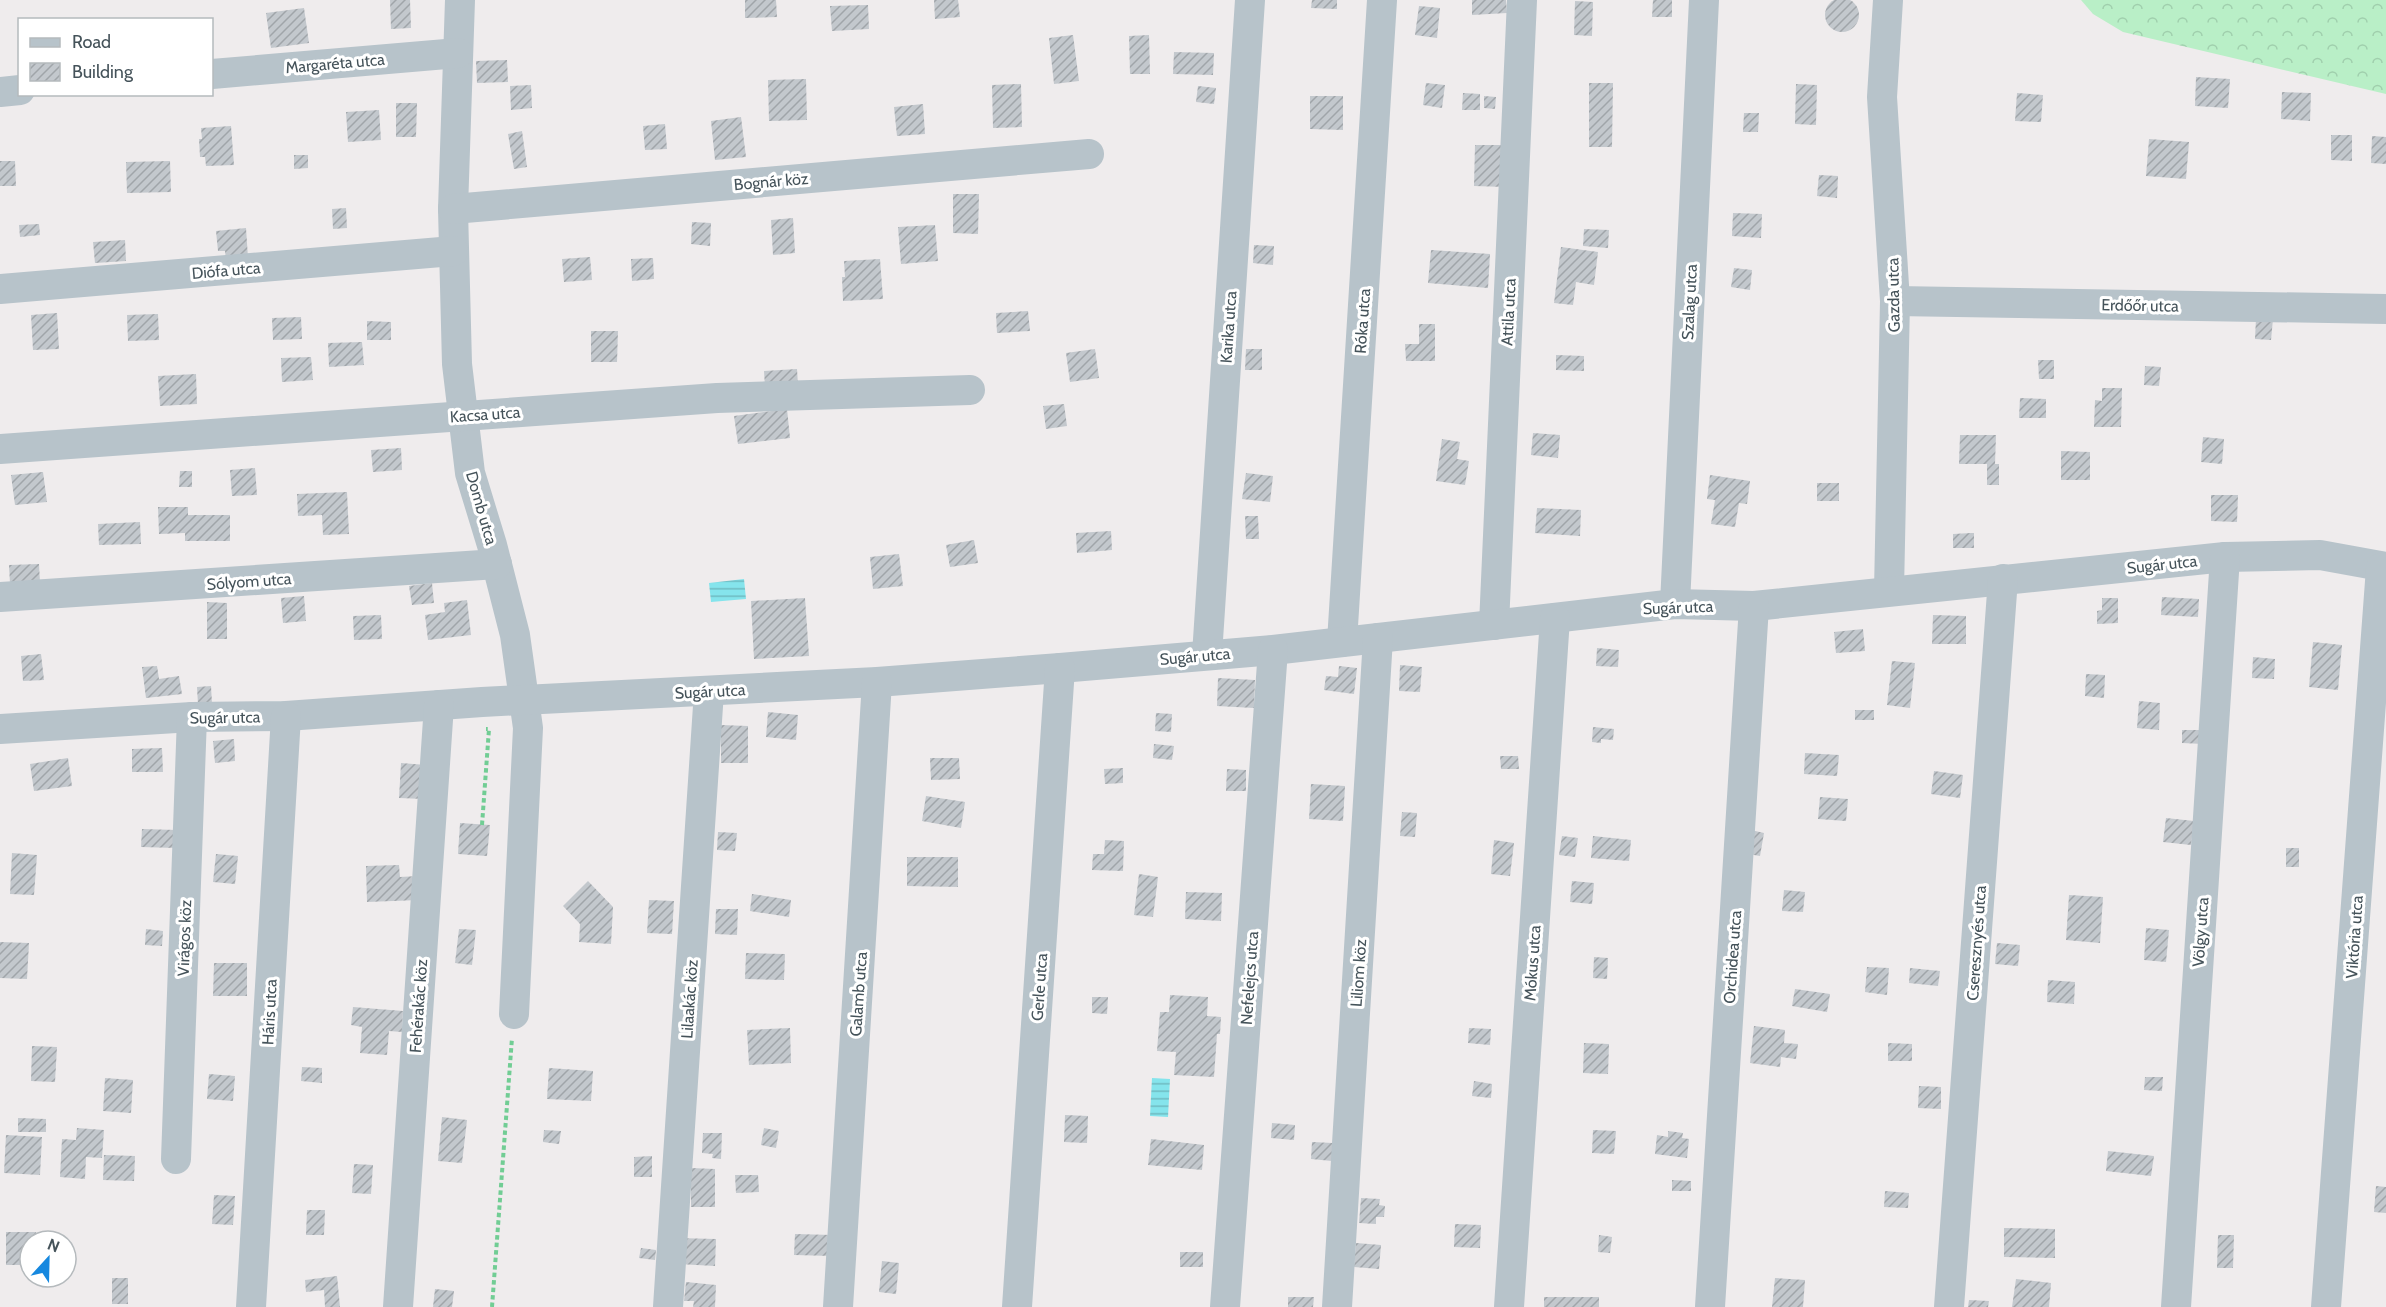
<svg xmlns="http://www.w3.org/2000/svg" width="2386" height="1307" font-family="Cabin,sans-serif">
<defs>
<pattern id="forest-crowns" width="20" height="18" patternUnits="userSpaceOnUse" patternTransform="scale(1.5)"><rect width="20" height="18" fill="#b9efc7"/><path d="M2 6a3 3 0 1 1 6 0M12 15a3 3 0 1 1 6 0" fill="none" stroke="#a0cfad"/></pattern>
<pattern id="water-rules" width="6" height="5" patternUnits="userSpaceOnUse" patternTransform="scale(1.5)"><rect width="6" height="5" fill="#85e4ec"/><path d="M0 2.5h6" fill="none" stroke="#6fbbc2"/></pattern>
<pattern id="building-hatch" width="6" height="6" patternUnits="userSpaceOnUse" patternTransform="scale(1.5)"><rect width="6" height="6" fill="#c3c8cd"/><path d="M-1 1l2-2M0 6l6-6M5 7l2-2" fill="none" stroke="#a0a5a9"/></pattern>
</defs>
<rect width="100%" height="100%" fill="#efeced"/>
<!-- forest -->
<polygon fill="url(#forest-crowns)" points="2081,0 2386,0 2386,94 2123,32 2093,14"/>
<!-- water -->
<g fill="url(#water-rules)">
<polygon points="744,579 746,599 711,602 709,583"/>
<polygon points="1152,1078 1170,1079 1168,1117 1150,1116"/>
</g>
<!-- building -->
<g fill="url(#building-hatch)">
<circle cx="1842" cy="15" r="17"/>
<polygon points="390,0 410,0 411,28 391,29"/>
<polygon points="745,0 776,0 777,17 745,18"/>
<polygon points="934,0 958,0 960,17 935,19"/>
<polygon points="1312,0 1337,0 1337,9 1311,8"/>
<polygon points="1472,0 1506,0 1507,13 1472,15"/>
<polygon points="1653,0 1672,0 1672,17 1652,17"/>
<polygon points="1575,1 1593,2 1592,36 1574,35"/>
<polygon points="868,5 869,29 832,31 830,6"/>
<polygon points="1419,6 1440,8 1437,38 1415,35"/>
<polygon points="304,8 309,43 271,48 266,13"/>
<polygon points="1073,35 1079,81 1054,84 1049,38"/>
<polygon points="1149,35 1150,74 1130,74 1129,36"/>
<polygon points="1174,52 1214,53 1213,75 1173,74"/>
<polygon points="507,60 508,82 477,83 476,61"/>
<polygon points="2196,77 2230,79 2228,108 2195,106"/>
<polygon points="806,79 807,120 769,121 768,80"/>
<polygon points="1426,83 1445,85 1442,108 1423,105"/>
<polygon points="1589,83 1613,83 1612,147 1589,147"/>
<polygon points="1021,84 1022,127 993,128 992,85"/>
<polygon points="1796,84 1817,85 1816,125 1795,124"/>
<polygon points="531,85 532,108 511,110 510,86"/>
<polygon points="1198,86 1216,88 1214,104 1196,102"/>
<polygon points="2282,92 2311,93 2310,121 2281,119"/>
<polygon points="1463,93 1480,94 1480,110 1462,110"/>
<polygon points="2017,93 2043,95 2041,122 2015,121"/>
<polygon points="1310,96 1343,96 1343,130 1310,129"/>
<polygon points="1484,96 1496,97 1495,109 1484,108"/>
<polygon points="396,103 417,103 416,137 396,137"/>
<polygon points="923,104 925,134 897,136 894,107"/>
<polygon points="379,110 381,140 348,142 346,112"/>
<polygon points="1744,113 1759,113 1758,132 1743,132"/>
<polygon points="741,117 746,157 715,160 711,121"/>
<polygon points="665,124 667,149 645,150 643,126"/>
<polygon points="231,126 234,165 206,166 205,157 200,157 199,139 202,139 201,128"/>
<polygon points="522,131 527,167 514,169 508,134"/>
<polygon points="2331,135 2352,135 2352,161 2331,160"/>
<polygon points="2372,136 2386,137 2386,164 2371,163"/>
<polygon points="2149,139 2189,142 2186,179 2146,176"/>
<polygon points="1475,145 1506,145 1505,187 1474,186"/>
<polygon points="294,155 308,155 308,168 294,169"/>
<polygon points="0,161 15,161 16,186 0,186"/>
<polygon points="170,161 171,192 127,193 126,162"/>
<polygon points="1819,175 1838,176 1837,198 1817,196"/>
<polygon points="953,194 979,194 978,234 953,233"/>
<polygon points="346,208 347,228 333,229 332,209"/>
<polygon points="1733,213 1762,214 1761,238 1732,236"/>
<polygon points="793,218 795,253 773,255 771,220"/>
<polygon points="692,222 711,223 710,246 691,244"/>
<polygon points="39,224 40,235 20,237 19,225"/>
<polygon points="935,225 938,261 901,264 898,227"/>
<polygon points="246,228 248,258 226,260 225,251 218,251 216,231"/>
<polygon points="1584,229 1609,230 1608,248 1583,246"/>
<polygon points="125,240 126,261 95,263 93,242"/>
<polygon points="1254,245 1274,246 1273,265 1253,263"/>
<polygon points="1561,247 1598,252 1594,285 1576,282 1573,305 1554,303"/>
<polygon points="1431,250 1490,254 1488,288 1428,283"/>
<polygon points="590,257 592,280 564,282 562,259"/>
<polygon points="653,258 654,279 632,281 631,259"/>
<polygon points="880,259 883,299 843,301 842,277 845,277 844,261"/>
<polygon points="1734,268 1752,270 1750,290 1731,287"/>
<polygon points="1028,311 1030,331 997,333 996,313"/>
<polygon points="57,313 59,349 33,350 31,315"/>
<polygon points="158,314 159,340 128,341 127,315"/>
<polygon points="301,317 302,339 273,340 272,318"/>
<polygon points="2256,318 2273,319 2271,340 2255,339"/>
<polygon points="367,321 391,322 391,340 367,340"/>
<polygon points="1419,324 1435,324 1435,361 1406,361 1405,344 1419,344"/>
<polygon points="591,331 618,331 617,362 591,362"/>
<polygon points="362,342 364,365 329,367 328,343"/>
<polygon points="1095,349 1099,378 1070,382 1066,353"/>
<polygon points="1246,349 1262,349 1262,370 1245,370"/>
<polygon points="1556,355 1584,356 1584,371 1556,370"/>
<polygon points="311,357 313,380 282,382 281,358"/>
<polygon points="2038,360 2054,360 2054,379 2039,379"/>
<polygon points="2145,366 2161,367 2159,386 2144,385"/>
<polygon points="797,369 798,385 765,387 764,371"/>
<polygon points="196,374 197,404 160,406 158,376"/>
<polygon points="2102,388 2122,388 2121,427 2094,427 2095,400 2102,401"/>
<polygon points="2020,398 2046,399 2046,418 2019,418"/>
<polygon points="1064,404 1067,426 1046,429 1043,406"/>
<polygon points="787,409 790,438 738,444 734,416"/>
<polygon points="1533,433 1560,435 1558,458 1531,455"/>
<polygon points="1960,435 1996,435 1995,464 1999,464 1999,485 1987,485 1987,464 1959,464"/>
<polygon points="2203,437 2224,439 2222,464 2201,462"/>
<polygon points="1442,439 1460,442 1457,459 1469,461 1465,485 1436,481"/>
<polygon points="401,448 402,470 373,472 371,450"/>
<polygon points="2061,451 2090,452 2090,480 2061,480"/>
<polygon points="255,468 257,495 232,496 230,470"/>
<polygon points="180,471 192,471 192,487 179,487"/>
<polygon points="43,472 47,502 15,505 11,475"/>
<polygon points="1246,473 1273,476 1270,502 1242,499"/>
<polygon points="1710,475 1750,481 1747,504 1739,503 1735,527 1711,524 1715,500 1707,499"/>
<rect x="1817" y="483" width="22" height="18"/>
<polygon points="347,492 349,534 323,535 322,515 298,516 297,494"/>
<polygon points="2211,495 2238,495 2237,522 2211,521"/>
<polygon points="158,507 188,507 188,515 230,515 230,541 185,541 185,533 159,534"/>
<polygon points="1537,508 1581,510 1580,536 1535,533"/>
<polygon points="1245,516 1258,516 1259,539 1246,539"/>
<polygon points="140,522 141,544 99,545 98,524"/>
<polygon points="1111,531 1112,550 1077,553 1076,533"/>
<polygon points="1971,533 1974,533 1974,548 1953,548 1953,534"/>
<polygon points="974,540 978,563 950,567 946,545"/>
<polygon points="899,554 903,586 873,589 870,557"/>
<polygon points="39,564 40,583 10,584 9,565"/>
<polygon points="432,583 434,603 412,605 409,586"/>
<polygon points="304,596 306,621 283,623 281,598"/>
<polygon points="2162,597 2199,599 2198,617 2161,615"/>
<polygon points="805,598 809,656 754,659 751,601"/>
<polygon points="2102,598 2118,598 2118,623 2097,624 2097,611 2102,610"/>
<polygon points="467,600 471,635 428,640 425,615 445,612 444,603"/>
<polygon points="207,602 227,603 227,639 207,639"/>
<polygon points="381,615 382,639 354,640 353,616"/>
<polygon points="1933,615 1966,616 1966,644 1932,644"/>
<polygon points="1863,629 1865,651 1836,653 1834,632"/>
<polygon points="2313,642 2342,645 2338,690 2309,687"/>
<polygon points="1597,648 1619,650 1618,667 1596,666"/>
<polygon points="41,654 44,680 23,681 21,656"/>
<polygon points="2253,657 2275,659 2274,679 2252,678"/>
<polygon points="1892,661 1915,663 1910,708 1887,705"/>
<polygon points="1400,665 1422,667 1420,692 1399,691"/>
<polygon points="157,666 159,679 179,676 182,694 146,698 142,667"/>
<polygon points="1339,666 1357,668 1354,694 1324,690 1326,676 1338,677"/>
<polygon points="2086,674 2105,675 2104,698 2085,696"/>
<polygon points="1218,678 1255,680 1254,708 1217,706"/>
<polygon points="211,686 212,704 198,705 197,687"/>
<polygon points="2139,701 2160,703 2159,730 2137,728"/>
<rect x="1855" y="710" width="19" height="10"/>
<polygon points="768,712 798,715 796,740 766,737"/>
<polygon points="1156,713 1172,714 1171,732 1155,731"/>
<polygon points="721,725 748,726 748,763 721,763"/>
<polygon points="1593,727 1614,729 1613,740 1601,739 1601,743 1592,742"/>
<polygon points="2182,730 2203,730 2203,744 2182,743"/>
<polygon points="234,739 235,761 215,763 213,741"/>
<polygon points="1154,744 1174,746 1172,760 1153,758"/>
<polygon points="162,748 163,772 132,772 132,749"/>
<polygon points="1805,753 1839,755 1837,776 1804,774"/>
<polygon points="1500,756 1518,756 1519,769 1501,769"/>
<polygon points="68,758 72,786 34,791 30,764"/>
<polygon points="930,758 959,758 960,779 931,780"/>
<polygon points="401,763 426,765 424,799 399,798"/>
<polygon points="1123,768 1123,783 1105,784 1104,769"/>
<polygon points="1227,769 1246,770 1246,791 1226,791"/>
<polygon points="1934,771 1963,775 1960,798 1931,794"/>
<polygon points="1311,784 1345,786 1343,821 1309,819"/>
<polygon points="926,796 965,802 961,828 922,821"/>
<polygon points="1820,797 1848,799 1846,821 1818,819"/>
<polygon points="1402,812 1417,813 1415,837 1400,836"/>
<polygon points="2166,818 2194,821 2191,845 2163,842"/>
<polygon points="460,823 490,825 487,856 458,854"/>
<polygon points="142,829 177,830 176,848 141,847"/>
<polygon points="1751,830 1764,833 1760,856 1748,854"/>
<polygon points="718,832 737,833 735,851 717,850"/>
<polygon points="1562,836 1578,838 1575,857 1559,855"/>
<polygon points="1593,836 1631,840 1629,861 1591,858"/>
<polygon points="1105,840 1124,841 1123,871 1092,870 1093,854 1104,854"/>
<polygon points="1494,840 1514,843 1510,876 1491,874"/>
<rect x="2286" y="848" width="13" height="19"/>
<polygon points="12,853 37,855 34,895 10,894"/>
<polygon points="216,854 238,856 235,884 213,882"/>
<polygon points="907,857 958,857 958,887 907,886"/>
<polygon points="399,865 400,877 418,876 419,900 367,902 366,866"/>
<polygon points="1139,874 1158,877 1153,917 1134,915"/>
<polygon points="588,881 613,907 611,944 579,942 580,924 563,906"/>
<polygon points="1572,881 1594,883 1592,904 1570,902"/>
<polygon points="1784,890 1805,892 1803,912 1782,911"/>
<polygon points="1186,892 1222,893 1221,921 1185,919"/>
<polygon points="752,894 791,900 789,917 750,911"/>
<polygon points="2069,895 2103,897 2100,943 2066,940"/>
<polygon points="649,900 674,901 672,934 647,933"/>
<polygon points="716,909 738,909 737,935 715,934"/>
<polygon points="2146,928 2169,930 2166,962 2144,960"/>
<polygon points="146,929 163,931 162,946 145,945"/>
<polygon points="459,929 476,930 472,965 455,963"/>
<polygon points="0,942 29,943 27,979 0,978"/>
<polygon points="1997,943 2020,945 2018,966 1995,964"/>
<polygon points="746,953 785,954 784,980 745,979"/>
<polygon points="1594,957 1608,958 1607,979 1593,978"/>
<polygon points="214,963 247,963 247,996 213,996"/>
<polygon points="1867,967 1889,968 1887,995 1865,992"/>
<polygon points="1910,968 1940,971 1938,986 1909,983"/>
<polygon points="2048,980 2075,982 2074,1004 2047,1002"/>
<polygon points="1795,989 1830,994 1827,1012 1792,1006"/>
<polygon points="1170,995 1208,997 1207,1016 1221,1017 1220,1034 1217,1034 1214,1077 1174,1075 1176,1052 1157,1051 1160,1012 1169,1012"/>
<polygon points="1092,997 1108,997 1107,1014 1092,1013"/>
<polygon points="353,1007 403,1011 402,1032 389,1031 387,1055 360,1053 362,1027 351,1025"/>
<polygon points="1754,1026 1785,1030 1784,1043 1798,1044 1796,1059 1781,1057 1780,1067 1750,1063"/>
<polygon points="790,1028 791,1063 749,1065 747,1030"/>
<polygon points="1469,1028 1491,1029 1490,1045 1468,1043"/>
<polygon points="1584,1043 1609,1044 1608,1074 1583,1073"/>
<polygon points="1888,1043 1912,1044 1912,1061 1888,1061"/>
<polygon points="32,1046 57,1047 55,1082 31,1081"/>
<polygon points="302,1067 322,1068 322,1083 301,1081"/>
<polygon points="549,1068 593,1071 591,1101 547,1099"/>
<polygon points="209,1074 235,1076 233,1101 207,1099"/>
<polygon points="2145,1077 2163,1077 2162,1091 2144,1090"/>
<polygon points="105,1078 133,1080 131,1113 103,1111"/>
<polygon points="1474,1081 1492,1084 1491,1098 1472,1096"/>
<polygon points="1919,1086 1941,1087 1941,1109 1918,1108"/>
<polygon points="1065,1115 1088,1116 1087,1143 1064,1142"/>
<polygon points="442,1117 467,1120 462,1163 438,1161"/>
<polygon points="18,1118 46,1119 46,1132 18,1132"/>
<polygon points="1272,1123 1295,1125 1294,1140 1271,1138"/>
<polygon points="77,1128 104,1130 102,1158 86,1157 85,1179 60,1177 62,1139 76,1140"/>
<polygon points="764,1128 779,1131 776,1148 761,1145"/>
<polygon points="544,1130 561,1131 559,1144 543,1142"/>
<polygon points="1593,1130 1616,1131 1614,1154 1592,1153"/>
<polygon points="1668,1131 1683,1133 1682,1138 1689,1139 1687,1158 1655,1154 1657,1135 1668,1137"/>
<polygon points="703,1133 722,1133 721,1159 712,1158 713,1154 702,1153"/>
<polygon points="6,1135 42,1137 40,1175 4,1173"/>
<polygon points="1151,1139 1204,1145 1202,1170 1148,1165"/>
<polygon points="1312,1142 1333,1143 1332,1161 1311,1159"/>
<polygon points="2108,1151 2154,1156 2151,1176 2106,1171"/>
<polygon points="104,1155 135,1156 134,1181 103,1180"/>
<polygon points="652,1156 652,1177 634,1177 634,1157"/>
<polygon points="354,1164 373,1165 371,1194 352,1193"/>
<polygon points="691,1168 715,1169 715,1207 691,1207"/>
<polygon points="735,1175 758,1175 759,1192 736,1193"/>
<polygon points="1672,1180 1691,1181 1691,1191 1672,1191"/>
<polygon points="2376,1186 2386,1187 2386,1213 2374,1212"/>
<polygon points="1885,1191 1909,1193 1908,1208 1884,1207"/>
<polygon points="214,1195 235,1196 233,1225 212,1224"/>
<polygon points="1361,1198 1380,1199 1379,1205 1385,1206 1384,1217 1376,1217 1376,1224 1359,1223"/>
<polygon points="307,1210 325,1210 324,1235 306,1235"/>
<polygon points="1455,1224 1481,1225 1480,1248 1454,1247"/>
<polygon points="2004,1228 2055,1229 2055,1258 2004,1257"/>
<polygon points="6,1232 36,1232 37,1241 30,1241 30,1265 6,1265"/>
<polygon points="795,1234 833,1235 832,1256 794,1255"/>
<polygon points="1599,1235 1612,1237 1610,1253 1598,1252"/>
<polygon points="2218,1235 2234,1235 2233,1268 2217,1268"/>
<polygon points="678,1238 716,1239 715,1266 678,1264"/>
<polygon points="1356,1243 1381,1245 1379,1269 1354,1267"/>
<polygon points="641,1248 656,1250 655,1260 639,1258"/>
<rect x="1180" y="1252" width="23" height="15"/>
<polygon points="882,1261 899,1263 896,1294 879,1292"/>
<polygon points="337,1276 340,1307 325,1307 324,1290 306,1292 305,1280"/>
<rect x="112" y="1278" width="16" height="26"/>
<polygon points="1775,1278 1805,1280 1803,1307 1772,1307"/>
<polygon points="2016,1279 2051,1283 2049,1307 2012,1307"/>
<polygon points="686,1282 716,1285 715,1307 693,1307 694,1301 684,1301"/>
<polygon points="435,1289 454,1291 452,1307 433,1307"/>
<polygon points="1288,1297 1314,1297 1313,1307 1288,1307"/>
<rect x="1544" y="1297" width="55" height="10"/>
<polygon points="1969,1300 1989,1301 1988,1307 1968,1307"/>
</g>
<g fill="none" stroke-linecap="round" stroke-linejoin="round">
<!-- path -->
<g stroke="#71cd94" stroke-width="4" stroke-dasharray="4.5 3" stroke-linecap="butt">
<polyline points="482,825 489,729 486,729"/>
<polyline points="492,1307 512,1038"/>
</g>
<!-- minor -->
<g stroke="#b7c3ca" stroke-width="30">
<polyline points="460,0 453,209 457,364 470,473 492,545 515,635 528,728 514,1014"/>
<polyline points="1888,0 1882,97 1895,301 1889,591"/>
<polyline points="212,74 458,53"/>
<polyline points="0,92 20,90"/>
<polyline points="453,209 1089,154"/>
<polyline points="0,289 453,251"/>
<polyline points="1895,301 2386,309"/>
<polyline points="0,449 717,398 970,390"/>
<polyline points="0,597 497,564"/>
<polyline points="1675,604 1704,0"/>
<polyline points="1494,625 1522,0"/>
<polyline points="1342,642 1382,0"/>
<polyline points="1207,655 1250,0"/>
<polyline points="0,729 192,717 286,716 482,702 877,682 1060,668 1273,650 1675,604 1754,606 2225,557 2320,555 2386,567"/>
<polyline points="176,1159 192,717"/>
<polyline points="251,1307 286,716"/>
<polyline points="398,1307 439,705"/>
<polyline points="668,1307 709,691"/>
<polyline points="838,1307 877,682"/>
<polyline points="1017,1307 1060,668"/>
<polyline points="1225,1307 1273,650"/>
<polyline points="1337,1307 1378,638"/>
<polyline points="1509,1307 1555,618"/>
<polyline points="1710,1307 1754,606"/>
<polyline points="1949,1307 2003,579"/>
<polyline points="2176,1307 2225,557"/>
<polyline points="2326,1307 2381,568"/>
</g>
</g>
<g text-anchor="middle" stroke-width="6" stroke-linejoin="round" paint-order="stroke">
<!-- street labels -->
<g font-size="16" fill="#45535a" stroke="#fff">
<text transform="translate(335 63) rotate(-5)" y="6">Margaréta utca</text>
<text transform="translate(771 181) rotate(-5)" y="6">Bognár köz</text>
<text transform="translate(226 270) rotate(-5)" y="6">Diófa utca</text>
<text transform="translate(1893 295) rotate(-91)" y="6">Gazda utca</text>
<text transform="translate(1689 302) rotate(-87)" y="6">Szalag utca</text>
<text transform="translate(2140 305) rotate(1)" y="6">Erdőőr utca</text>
<text transform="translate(1508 312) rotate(-87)" y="6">Attila utca</text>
<text transform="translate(1362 321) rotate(-86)" y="6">Róka utca</text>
<text transform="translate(1228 327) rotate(-86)" y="6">Karika utca</text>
<text transform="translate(485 414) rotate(-4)" y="6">Kacsa utca</text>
<text transform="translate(482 508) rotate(74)" y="6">Domb utca</text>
<text transform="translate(2162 564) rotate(-6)" y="6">Sugár utca</text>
<text transform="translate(249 581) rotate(-4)" y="6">Sólyom utca</text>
<text transform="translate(1678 607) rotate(-2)" y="6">Sugár utca</text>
<text transform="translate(1195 656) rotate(-5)" y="6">Sugár utca</text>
<text transform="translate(710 691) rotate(-3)" y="6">Sugár utca</text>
<text transform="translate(225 717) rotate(-1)" y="6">Sugár utca</text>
<text transform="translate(2200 932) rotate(-86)" y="6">Völgy utca</text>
<text transform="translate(2354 937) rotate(-86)" y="6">Viktória utca</text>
<text transform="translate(184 938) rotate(-88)" y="6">Virágos köz</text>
<text transform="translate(1976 943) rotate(-86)" y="6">Cseresznyés utca</text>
<text transform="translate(1732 957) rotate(-86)" y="6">Orchidea utca</text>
<text transform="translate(1532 963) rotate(-86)" y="6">Mókus utca</text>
<text transform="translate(1358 973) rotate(-86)" y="6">Liliom köz</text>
<text transform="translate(1249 978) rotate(-86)" y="6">Nefelejcs utca</text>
<text transform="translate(1039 987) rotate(-86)" y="6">Gerle utca</text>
<text transform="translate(858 994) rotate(-86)" y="6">Galamb utca</text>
<text transform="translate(689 999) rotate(-86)" y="6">Lilaakác köz</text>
<text transform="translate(418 1006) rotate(-86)" y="6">Fehérakác köz</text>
<text transform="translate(269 1012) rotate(-87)" y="6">Háris utca</text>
</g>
</g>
<!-- legend -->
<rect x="18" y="18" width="195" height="78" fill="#ffffff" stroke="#b5babd" stroke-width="1.5"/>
<rect x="30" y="38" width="30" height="9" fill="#b7c3ca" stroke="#b5babd" stroke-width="1.5"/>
<text x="72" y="48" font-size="18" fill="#45535a">Road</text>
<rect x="30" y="63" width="30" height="18" fill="url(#building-hatch)" stroke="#b5babd" stroke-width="1.5"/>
<text x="72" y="78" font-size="18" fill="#45535a">Building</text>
<!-- north arrow -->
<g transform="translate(48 1259) rotate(22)"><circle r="28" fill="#ffffff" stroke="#b5babd" stroke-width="1.5"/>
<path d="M0-4.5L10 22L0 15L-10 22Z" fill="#1688df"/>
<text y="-9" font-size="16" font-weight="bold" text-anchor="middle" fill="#45535a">N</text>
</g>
</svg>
